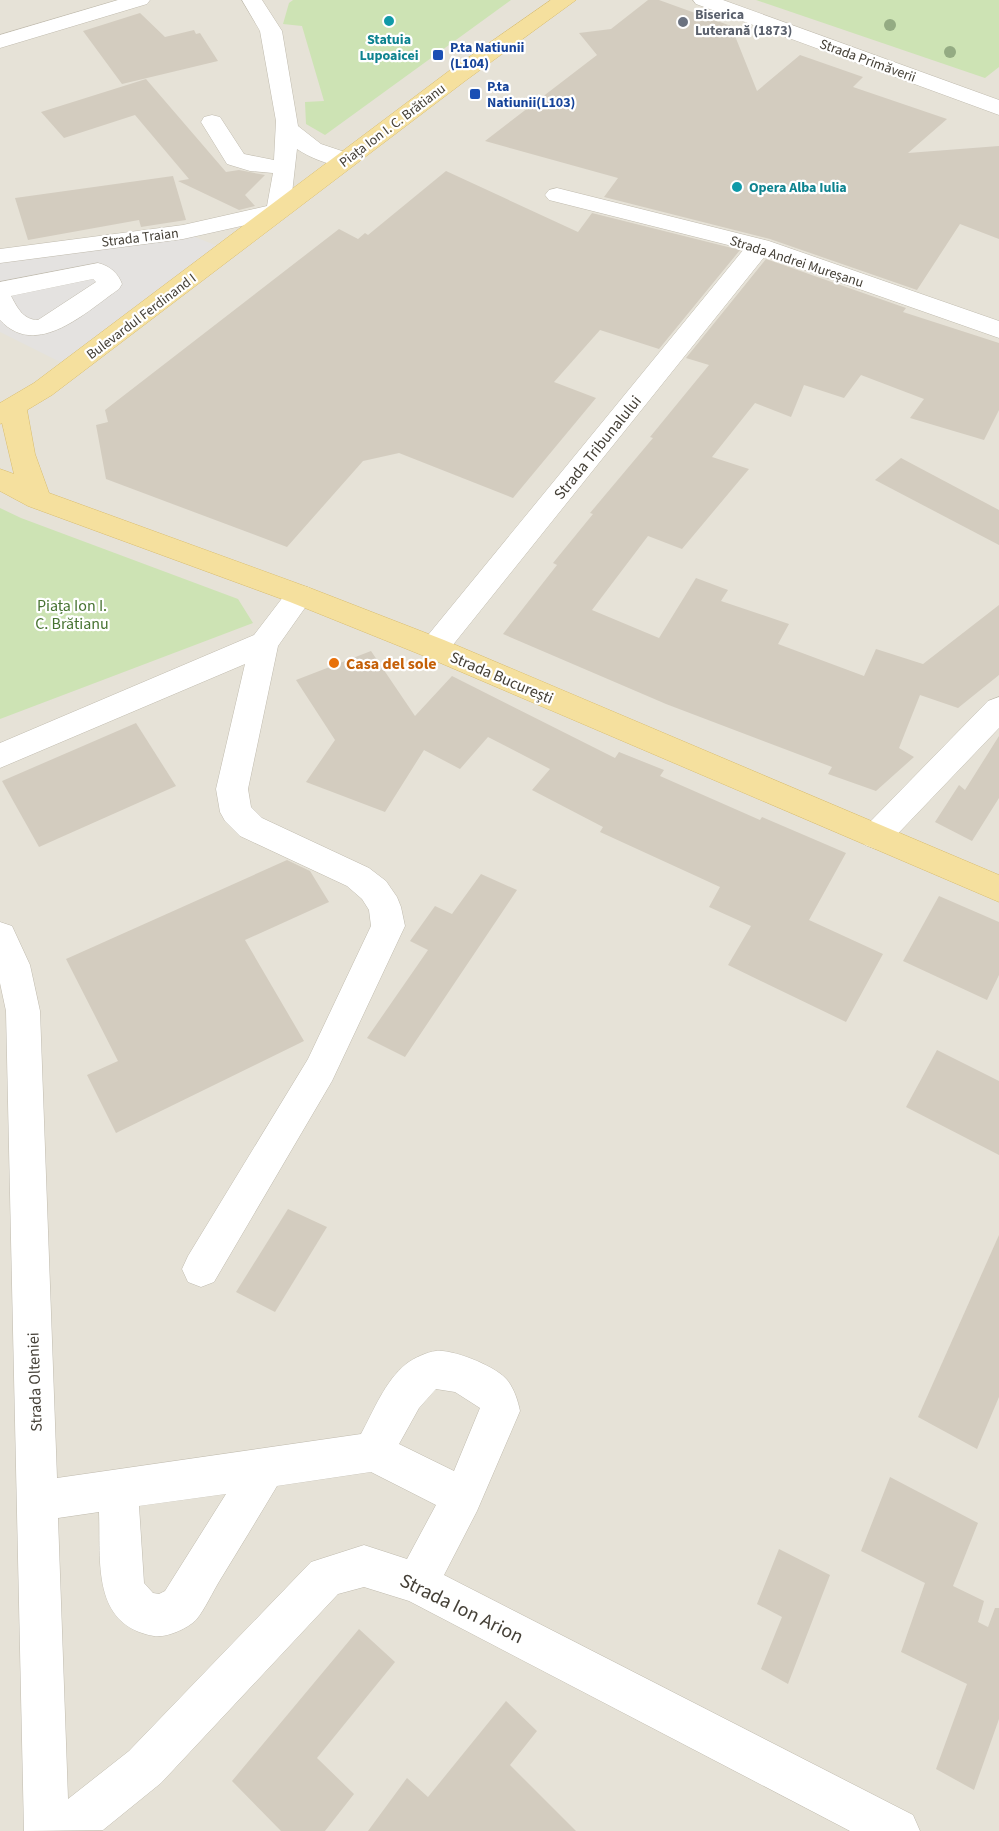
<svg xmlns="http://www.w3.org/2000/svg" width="999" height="1831" font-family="'Source Sans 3',sans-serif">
<rect width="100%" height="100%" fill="#f3f0e8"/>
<!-- residential -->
<rect fill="#e6e2d7" x="0" y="0" width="999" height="1831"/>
<!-- green -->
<g fill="#cde3b4">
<polygon points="293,0 511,0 325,135 306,124 305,102 324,101 302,26 283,24 289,3"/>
<polygon points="756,0 999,0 999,67 985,78"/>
<polygon points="0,508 21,518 238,599 253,623 0,719"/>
</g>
<!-- parking -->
<polygon fill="#e4e2e0" points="183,232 227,250 72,368 0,332 0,257"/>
<!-- building -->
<g fill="#d3ccbf">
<polygon points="648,0 659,0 731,26 757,91 800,55 863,77 853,87 947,119 908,153 999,146 999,239 960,224 917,290 770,239 604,197 618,178 485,141 597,55 579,33 611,29"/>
<polygon points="140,13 165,37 194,30 196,34 200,33 218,61 122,84 83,31"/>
<polygon points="146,79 226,172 239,170 265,175 245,195 255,206 239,210 178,181 189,179 135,115 64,138 41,112"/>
<polygon points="446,171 578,232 592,213 740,250 659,349 600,330 554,382 596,398 513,498 399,453 363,461 287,547 106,479 96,425 108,422 105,410 339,229 358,239 365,233 368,235"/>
<polygon points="173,176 186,220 141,227 139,220 28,240 15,198"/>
<polygon points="766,259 906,308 903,312 999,343 999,410 984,440 910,418 924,399 861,375 844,398 804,385 791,417 755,403 712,457 749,469 682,549 648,536 592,610 659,638 696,578 728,590 721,601 789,624 778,644 864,676 876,649 923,664 999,605 999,675 958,708 920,695 899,748 914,757 876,791 828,774 832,767 666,704 503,634 557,565 553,563 593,514 590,513 653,438 650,437 709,365 686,358"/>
<polygon points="901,458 999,510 999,545 875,480"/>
<polygon points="371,651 415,716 452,676 615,758 619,752 664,770 660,776 760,820 762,817 846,853 809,920 883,954 846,1022 728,965 751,926 709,907 720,887 600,832 603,827 532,790 550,769 488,737 460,769 424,750 385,812 306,782 335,740 296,680"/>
<polygon points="136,723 176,786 39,847 2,781"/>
<polygon points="999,736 999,798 972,841 935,822 959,785 965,790"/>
<polygon points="287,860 310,871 329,902 245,940 304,1041 116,1133 87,1075 118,1061 66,959"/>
<polygon points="481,874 517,890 405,1057 367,1038 428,950 410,941 435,906 452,914"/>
<polygon points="939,896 999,922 999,975 987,1000 903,961"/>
<polygon points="937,1050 999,1081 999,1155 906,1107"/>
<polygon points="288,1209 327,1227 275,1312 236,1292"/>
<polygon points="999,1235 999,1397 977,1449 918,1417"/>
<polygon points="890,1477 978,1523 953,1586 984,1601 978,1622 988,1627 995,1608 999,1608 999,1719 974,1790 936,1769 967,1684 901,1652 925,1583 861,1551"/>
<polygon points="779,1549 830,1575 788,1684 761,1669 782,1617 757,1604"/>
<polygon points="359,1629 395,1662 317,1758 354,1794 325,1831 281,1831 232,1781"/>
<polygon points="506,1701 537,1731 510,1765 576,1831 368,1831 407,1778 428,1797"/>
</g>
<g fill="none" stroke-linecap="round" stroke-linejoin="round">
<!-- minor casing -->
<g stroke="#c0bbae" stroke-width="1">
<g id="minor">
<polygon points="118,0 150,0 147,4 0,48 0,35"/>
<path d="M242,0h20l20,31 16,95 23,18 33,11 3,5 -3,5c-18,4 -42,-6 -57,-16l-7,62 -4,5 -103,23 -183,24v-14l183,-24 84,-19 6,-33 -23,-2 -23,-7 -26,-42 3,-5 8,-2 8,2 24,37 30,6 2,-39 -16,-90z"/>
<polygon points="693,0 723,0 999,100 999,115 696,4"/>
<polygon points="557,188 769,241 999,321 999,338 765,256 444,656 434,659 424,656 419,648 424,640 744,249 549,200 545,195 549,190"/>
<path d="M98,263c12,3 20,10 24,21l-3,5c-32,22 -82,71 -119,31v-38zM93,279l3,3 -58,38c-15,0 -21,-13 -27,-24z"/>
<polygon points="300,585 310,588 314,595 278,646 248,789 251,807 262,818 369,868 386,881 397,897 401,907 405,926 332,1081 214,1282 201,1287 188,1282 182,1269 188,1256 308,1059 371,926 369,910 362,899 347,886 240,836 225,821 220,812 216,789 245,664 0,768 0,743 254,635 290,588"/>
<polygon points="999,697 999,728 887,845 876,849 865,845 860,836 865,827 988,701"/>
<path d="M0,922l12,4 18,39 10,46 17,467 304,-44c13,-24 24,-53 45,-70 8,-6 21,-12 30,-13 17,-2 62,16 72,30 6,8 10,20 12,30l-43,100 -33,64 469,240 7,16h-70l-441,-230 -45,-14 -26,7 -177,189 -58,47 -79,1 -18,-820 -6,-28zM436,1389l19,3 25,16 -26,63 -55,-27 20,-36zM371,1472l65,33 -29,54 -43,-14 -53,17 -182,189 -61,48 -10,-281 41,-6c2,49 -8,113 55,124 12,2 33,-7 42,-16 9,-11 16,-27 24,-40 19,-31 38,-62 57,-94zM226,1494l-61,97 -6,3 -6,-1 -9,-10 -5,-77z"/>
</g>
</g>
<!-- major casing -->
<g stroke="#d9bd6f" stroke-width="1">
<polygon id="major" points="551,0 576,0 465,81 52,395 27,410 35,454 49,493 310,588 444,640 999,875 999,902 424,656 290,602 28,506 0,491 0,469 14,474 2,423 0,424 0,403 34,383 449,71"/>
</g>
<!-- minor -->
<use href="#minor" fill="#fff" fill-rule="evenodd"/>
<!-- major -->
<use href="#major" fill="#f5e09e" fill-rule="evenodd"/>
</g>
<!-- trees -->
<g fill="#94ab83">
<circle cx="890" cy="25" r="6"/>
<circle cx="950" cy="52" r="6"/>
</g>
<!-- markers -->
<g fill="#0f9aa8" stroke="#fff" stroke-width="2">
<circle cx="389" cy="21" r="6"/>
<circle cx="737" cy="187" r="6"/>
</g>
<circle fill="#6b7280" stroke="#fff" stroke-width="2" cx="683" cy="22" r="6"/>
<g fill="#1a4fb4" stroke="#fff" stroke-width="2">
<rect x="432" y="49" width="12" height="12" rx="3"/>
<rect x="469" y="88" width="12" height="12" rx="3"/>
</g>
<circle fill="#e8710a" stroke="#fff" stroke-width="2" cx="334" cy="663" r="6"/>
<g text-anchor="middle" stroke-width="4.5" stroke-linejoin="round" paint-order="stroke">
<!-- far-worship labels -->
<g font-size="14" font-weight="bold" fill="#5b616d" stroke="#fff" text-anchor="start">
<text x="695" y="19">Biserica<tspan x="695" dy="16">Luterană (1873)</tspan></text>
</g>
<!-- far-culture labels -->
<g font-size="14" font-weight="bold" fill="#0d838f" stroke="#fff">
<text x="389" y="44">Statuia<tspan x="389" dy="16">Lupoaicei</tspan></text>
<text x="749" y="192" text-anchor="start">Opera Alba Iulia</text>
</g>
<!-- far-transit labels -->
<g font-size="14" font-weight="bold" fill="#164399" stroke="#fff" text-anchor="start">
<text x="450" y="52">P.ta Natiunii<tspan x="450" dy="16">(L104)</tspan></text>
<text x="487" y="91">P.ta<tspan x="487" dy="16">Natiunii(L103)</tspan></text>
</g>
<!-- far-street labels -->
<g font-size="14" fill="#454037" stroke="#fff">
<text transform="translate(868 60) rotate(20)" y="5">Strada Primăverii</text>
<text transform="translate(392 125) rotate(-37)" y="5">Piața Ion I. C. Brătianu</text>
<text transform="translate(140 237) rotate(-7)" y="5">Strada Traian</text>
<text transform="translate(797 261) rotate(18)" y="5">Strada Andrei Mureșanu</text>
<text transform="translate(141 316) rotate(-37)" y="5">Bulevardul Ferdinand I</text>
</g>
<!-- street labels -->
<g font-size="16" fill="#454037" stroke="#fff">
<text transform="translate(597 447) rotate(-51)" y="6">Strada Tribunalului</text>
<text transform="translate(502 677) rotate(23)" y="6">Strada București</text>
<text transform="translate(34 1382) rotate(-92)" y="6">Strada Olteniei</text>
</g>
<!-- park labels -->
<g font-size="16" fill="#467230" stroke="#fff">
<text x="72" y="611">Piața Ion I.<tspan x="72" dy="18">C. Brătianu</tspan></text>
</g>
<!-- food labels -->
<g font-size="16" font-weight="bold" fill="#c56008" stroke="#fff" text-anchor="start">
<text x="346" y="669">Casa del sole</text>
</g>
<!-- near-street labels -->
<g font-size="20" fill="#454037" stroke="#fff">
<text transform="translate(462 1608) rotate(26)" y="7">Strada Ion Arion</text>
</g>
</g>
</svg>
